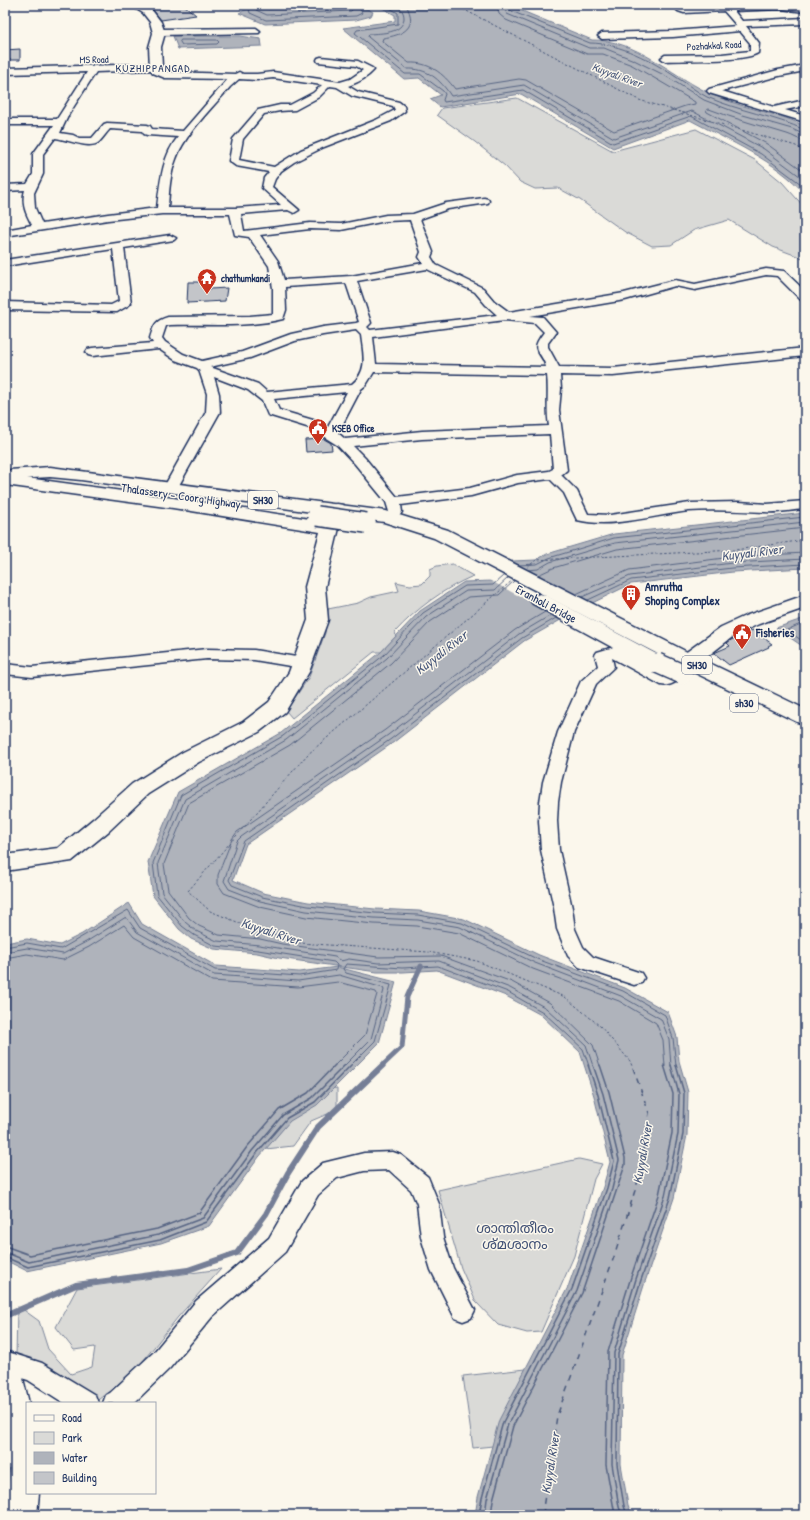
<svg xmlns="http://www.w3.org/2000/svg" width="810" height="1520" font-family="'Patrick Hand','Noto Sans Malayalam',sans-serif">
<rect width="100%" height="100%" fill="#fbf7ec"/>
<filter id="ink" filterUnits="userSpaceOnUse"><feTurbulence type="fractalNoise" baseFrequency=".025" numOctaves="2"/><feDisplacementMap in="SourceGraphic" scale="8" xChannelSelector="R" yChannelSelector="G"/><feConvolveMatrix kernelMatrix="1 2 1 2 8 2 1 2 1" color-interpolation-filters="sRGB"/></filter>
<g filter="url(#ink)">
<!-- green -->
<g fill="#dadad7" stroke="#7a849a">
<polygon points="517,98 613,151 696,129 755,160 782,182 805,208 805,259 773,247 729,220 694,230 671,245 652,246 625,232 580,200 558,188 535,189 520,182 505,166 475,142 437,115 442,108"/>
<path d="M452,564l21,12c-30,13 -57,33 -78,56l1,4 -15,16h-7l-82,66 -6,-7 23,-34 16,-44 3,-24 30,-6 13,-6 28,-6 -3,-9 14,3 12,-1 8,-8v-7l7,-3z"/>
<polygon points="337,1088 337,1110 311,1121 293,1146 239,1152 296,1093"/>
<polygon points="579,1159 602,1164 594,1179 574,1256 541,1332 527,1333 498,1325 476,1302 461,1268 438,1190"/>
<polygon points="221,1269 178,1317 135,1371 94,1403 16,1359 17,1307 21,1308 39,1321 48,1349 71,1374 92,1367 95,1347 74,1350 56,1327 77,1288"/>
<polygon points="526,1369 493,1446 473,1448 463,1376"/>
</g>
<!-- water -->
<g fill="#afb3bb" stroke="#747e96">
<polygon points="241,5 359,5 373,12 371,16 356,20 265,24 239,13 247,9"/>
<path d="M377,5h131l84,35c43,-1 78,34 115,52 18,9 39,15 58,20 14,4 28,7 40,15v67c-28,-33 -78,-54 -115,-74l-77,28 -92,-54 -81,13 -10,-8 11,-4 -22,-17 -15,1 -61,-51 52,-7v-6z"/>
<polygon points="173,36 240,36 261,39 262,46 178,49"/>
<polygon points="805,513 805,568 733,572 631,584 578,610 524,641 394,742 246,844 233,880 263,893 308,902 375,909 419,911 464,919 539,955 625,988 668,1012 677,1037 679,1061 688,1092 687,1135 674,1198 645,1282 622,1355 621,1464 628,1505 632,1515 475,1515 478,1497 499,1420 568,1287 603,1187 610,1162 594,1096 580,1052 541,1015 506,996 437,970 403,972 377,972 279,958 257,953 214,949 191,939 179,929 153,896 148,862 178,792 281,733 381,652 420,611 464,582 492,581 512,561 536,560 547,554 614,534"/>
<polygon points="805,618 805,648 776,628"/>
<polygon points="129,903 142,924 216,966 299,972 337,967 396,982 379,1043 317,1105 290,1121 259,1157 209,1226 161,1243 27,1271 5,1260 5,943 27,939 60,945 82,934"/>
</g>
<!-- pier -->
<polygon fill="#fbf7ec" points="501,570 579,611 564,620 489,580 491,580"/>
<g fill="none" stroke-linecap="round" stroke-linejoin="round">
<!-- shore-far1 -->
<g stroke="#566483" stroke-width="1">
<polyline points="248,5 250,13 266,20 356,16 362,13 358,5"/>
<polyline points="254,5 256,10 267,15 351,11 353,9 353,5"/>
<polyline points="261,5 268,9 346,5"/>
<polyline points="385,5 398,13 398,24 357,30 355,33 405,74 420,74 443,91 445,94 443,100 444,102 523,90 613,143 691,116 761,154 805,187"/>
<path d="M396,5c5,3 8,7 8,13 -1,16 -23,15 -35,16l-1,3 39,32c20,-1 33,10 44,27l73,-11 90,53 78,-27 72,38 41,31"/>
<path d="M406,5c13,23 -3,30 -23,33l-1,3 27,22c20,-1 34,10 46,26l64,-10 7,1 88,51 71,-25 10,-2v-2l-63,-37 -29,-11h-16l-81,-34 -7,-6 -2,-9"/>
<polyline points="503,5 507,14 589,48 604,48 634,60 664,75 704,100 743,115 792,129 805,135"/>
<path d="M508,5l3,6 79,32c30,0 62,18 86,34 10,6 21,15 31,20 32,14 67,19 98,33"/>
<polygon points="181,40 217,40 219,42 217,44 182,45 180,42"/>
<path d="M805,141c-7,-1 -11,-5 -18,-7 -26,-8 -52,-15 -78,-25l-3,1 1,2 60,32 38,28"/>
<polyline points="518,565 537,564 549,558 614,538 805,517"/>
<polyline points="528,570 538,569 550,562 615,543 805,522"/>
<polyline points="538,575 553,568 617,549 805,528"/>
<polyline points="508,578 495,590 466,591 426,617 387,658 286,740 185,799 158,863 162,893 185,922 196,931 217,941 259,945 335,957 341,961 349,959 378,963 439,961 510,988 546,1008 586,1045 593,1066"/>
<polyline points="514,581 499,595 468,597 430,622 391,663 290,745 189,803 164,864 168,890 189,918 199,926 219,935 260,939 282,944 378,957 441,956 512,982 550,1003 593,1045 600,1066"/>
<polyline points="576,594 629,570 732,557 805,553"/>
<polyline points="582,597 630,576 732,563 805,559"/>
<polyline points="588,600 631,580 732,568 805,564"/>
<polyline points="545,612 515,630 385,730 237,832 232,839 218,875 218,884 224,893 260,907 306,917 374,924 417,926 459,933 533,969 619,1001 656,1023 663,1040 665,1066"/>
<polyline points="551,615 519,634 388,735 241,837 237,841 224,881 229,889 260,901 306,911 374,918 418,920 460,927 535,963 621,996 661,1019 669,1039 671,1066"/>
<polyline points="556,618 522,638 391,739 244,841 229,880 232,885 262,897 308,906 375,913 418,915 462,923 537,959 623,991 665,1015 673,1038 676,1066"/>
<polyline points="805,622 787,630 805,643"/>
<polyline points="5,947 27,943 61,949 128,910 140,928 215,970 299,976 336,970 337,965 334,962 258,950 215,946 194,935 182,926 157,895 153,863 181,795 283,736 384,655 423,613 465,586 493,585 504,575"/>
<polyline points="5,952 27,948 63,954 86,942 126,917 137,932 214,975 298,981 339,975 383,988 384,990 371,1039 344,1066"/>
<polyline points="5,958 27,954 63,960 89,947 124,925 134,937 212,981 298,987 338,982 376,992 377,994 365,1035 334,1066"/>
<polyline points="350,1066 375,1041 391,985 346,973 343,969 346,964 402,968 438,966 508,992 543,1012 583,1049 589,1066"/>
</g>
<!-- shore -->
<g stroke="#566483" stroke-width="1.5">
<polyline points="5,1246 30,1255 157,1229 199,1213 247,1147 279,1110 308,1093 335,1065"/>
<polyline points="5,1252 29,1262 158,1235 203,1218 252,1151 283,1115 312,1098 345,1065"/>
<polyline points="5,1257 28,1267 160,1240 206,1222 256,1154 287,1118 315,1102 351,1065"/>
<polyline points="479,1515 482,1498 503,1422 572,1289 607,1188 614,1161 598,1095 588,1065"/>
<polyline points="485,1515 487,1499 508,1424 577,1291 612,1189 619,1160 603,1094 593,1065"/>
<polyline points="491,1515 493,1500 513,1426 582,1293 625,1165 625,1158 609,1092 600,1065"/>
<polyline points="615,1515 606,1465 608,1352 631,1277 659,1195 672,1133 673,1094 664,1065"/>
<polyline points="622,1515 619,1507 612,1464 614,1353 636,1279 665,1196 678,1134 679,1094 671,1065"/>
<polyline points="627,1515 624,1506 617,1464 618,1354 641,1280 670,1198 683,1134 684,1093 676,1065"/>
</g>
<!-- stream-far1 -->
<polyline stroke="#747e96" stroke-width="5" points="382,1066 402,1047 407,997 421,966"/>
<!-- stream -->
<polyline stroke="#747e96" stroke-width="6" points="5,1316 76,1285 188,1270 237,1253 266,1214 288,1173 318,1127 383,1065"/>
<!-- ferry-far1 -->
<g stroke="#47577a" stroke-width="1" stroke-dasharray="2.5 2" stroke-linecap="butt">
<polyline points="455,5 639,100 796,146 805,152"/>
<polyline points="524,570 536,560 735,550 805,540"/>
<polyline points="514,579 307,755 188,891 210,911 237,922 300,943 428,952 477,961 565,997 600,1026 630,1061 632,1066"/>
</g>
<!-- ferry -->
<polyline stroke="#47577a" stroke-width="1.5" stroke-dasharray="6 5.5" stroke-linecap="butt" points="545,1515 543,1508 557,1416 615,1254 637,1184 649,1113 632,1065"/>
</g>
<!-- building -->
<g fill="#c3c5c9" stroke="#1b2f5e">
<polygon points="149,5 184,5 196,15 161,20"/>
<polygon points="20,49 20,60 5,60 5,50"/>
<polygon points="188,282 209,282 210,289 227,288 225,301 187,303"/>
<polygon points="324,439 331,443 332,450 306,452 305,440"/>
<polygon points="753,630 772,644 768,646 769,647 729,665 714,653 730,646 727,643 731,640"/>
</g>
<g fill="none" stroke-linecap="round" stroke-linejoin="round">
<!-- street casing -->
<g stroke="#1b2f5e" stroke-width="3">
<g id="street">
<path d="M672,5h9l4,2 74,-2 46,1v6l-24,-3 -47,2 8,10 63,-3v6l-59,2 13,17 -1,10c-14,9 -74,7 -93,8l-4,-3 4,-3 57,-1 28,-3v-8l-10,-12 -67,6 -71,2 -4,-3 4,-3 71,-2 64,-5 -13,-15 -40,2 -6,-2z"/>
<polygon points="256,28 260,31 259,33 159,35 155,32 159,29"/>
<path d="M321,57l37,4 14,7 2,2c-7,8 -17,13 -26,16l10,6 41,10 5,4 1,5 -14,10 -67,26 -30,15 -13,9 -6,8 -3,8 27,23 -5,3 -6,-3 -47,4 3,17 66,-8 31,1 45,-9 27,-1 33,-11 38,-5 4,1 1,2 -1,2 -40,6 -28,10 13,33 -2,5 5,8 47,23 11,13 15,11 115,-19 51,-13 20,4 71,-15 18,2 21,20v11l-4,-2 -24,-24 -11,-1 -71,15 -20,-4 -50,14 -95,16 13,1 13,15 -8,11v4l11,20 54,1 192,-20v8l-192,20 -53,-1 1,14 -2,21 8,60 -6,5 16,16 11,23 22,1 80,-12 49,-1 28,2 38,-3v8c-13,1 -27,4 -40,3 -25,-1 -51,-3 -76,-1 -36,4 -77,18 -112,9l-13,-27 -14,-14 -32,4 -47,13 -70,9 1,7 -2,3 -5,1 -5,-1 -4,-13 -31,-38 -18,-19 -27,-17 -42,-13 -6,-14 -14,-11 -34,-13 5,17 1,18 -42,75 -2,3 -5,1 -5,-1 -2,-3 42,-75 1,-18 -8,-24 -2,-2 -22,-8 -16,-11 -67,7 -4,-1 -2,-3 2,-3 4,-1 61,-5 -3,-5c4,-12 4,-17 18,-21l82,-1 23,-2v-26l-4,-22 -20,-29 -14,-2 -5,-21h-68l-54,6 -103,16v-6l27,-5c-6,-11 -11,-21 -7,-35l-20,1v-6l22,-1 6,-10v-20l21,-29h-49v-6h52l30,-47 -82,2v-6l151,-4 3,1 2,5 5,2 69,2 4,-2 4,2h14l16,-2 67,10 10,-3 13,-9 -7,-4 -38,-4 -1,-2 1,-2zM151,70l2,3 12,5 63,1 -45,52 -31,-2 -2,-3 -3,-1 -40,-2 -3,1 -12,14h-13l-6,-3 -13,-2 9,-19 27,-42zM273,78l49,7 -9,8 -23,12h-10l-22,5 -25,29 -4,22 7,5 33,6 -5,6 -2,10 19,17 -46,3h-67c1,-17 2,-34 8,-49 9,-25 37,-52 54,-72l9,-8 18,1zM330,86l7,1 15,9 41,10 2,4 -19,10 -75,30 -27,17 -35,-7 4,-21 21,-25 16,-3 15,-1 24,-13zM110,129l32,2 2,3 3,1 31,2c-16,19 -18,47 -21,71l-49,6 -66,10 -7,-16 -1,-15 9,-19v-20l12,-16c11,1 36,12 44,4 4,-4 7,-9 11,-13zM410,220l11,32 -2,5 4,6 -72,13 -67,4 -6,-19 -18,-26 50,-6 31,1 45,-9zM427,269l48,23 11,13 11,10 -127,15 -3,-3 4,-4 -14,-42zM346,283l13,39 -3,1 -33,4 -32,7 -49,18 -40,9 -19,-7 -18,-12 -3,-4 4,-12 4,-1c37,-1 77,3 113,-6l3,-9 -1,-23zM505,320l30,3 9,9c-16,21 -3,16 2,35l-170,-3 -3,-27zM356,330l5,5c2,18 8,35 -9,49l-85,8 -9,-8 -48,-17 40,-9 45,-17 28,-6zM374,372l173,3c2,17 -1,34 2,51l-127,5 -77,8 -7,-6 23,-44 5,-4zM347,392l-19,35 -15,-7 -34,-10 -5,-11zM550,434l3,35 -4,2 -32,4 -47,13 -73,9 -32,-39 -12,-12 69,-7z"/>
<polygon points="805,65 805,71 779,76 722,91 774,107 805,100 805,106 785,110 805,116 805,122 709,93 707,91 709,89 778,70"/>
<polygon points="170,235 176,238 174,240 124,248 131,303 129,305 117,312 5,310 5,302 111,305 119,301 113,249 5,266 5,260"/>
<path d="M614,647l6,2 45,24c8,-7 14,-16 26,-13l2,4c-7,10 -19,24 -32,21l-49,-27 2,9 -18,17 -22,48 -13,50 -3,20 -1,19 2,29 13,58 3,21 8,18 10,10 48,16 3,5 -3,5 -7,2 -55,-18 -11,-11 -11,-27 -3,-21 -13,-58 -2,-29 1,-19 3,-20 15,-50 23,-51 17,-15 -3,-11 2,-3z"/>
<polygon points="207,649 254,650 308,659 310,663 308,667 302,668 254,660 207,659 32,677 5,674 5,664 32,667"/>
<polygon points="393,1152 401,1155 428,1177 439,1204 443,1237 453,1268 475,1310 471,1318 463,1321 455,1318 431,1270 421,1237 417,1204 411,1190 389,1170 364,1171 337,1178 318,1195 285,1252 212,1317 170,1368 134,1403 103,1403 106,1395 110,1393 154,1352 196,1301 269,1238 302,1181 323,1163 331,1161 364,1153"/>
<polygon points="5,1351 42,1363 95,1395 98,1403 64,1403 28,1380 5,1373"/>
<polygon points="24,1438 27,1439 27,1461 5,1470 5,1446"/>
</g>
</g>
<!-- secondary casing -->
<g stroke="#1b2f5e" stroke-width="3">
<g id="secondary">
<polygon points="130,5 143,5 151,9 161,22 165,33 161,47 162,67 160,69 152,69 150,67 149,47 153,33 150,22 143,13"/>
<polygon points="5,475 173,498 323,521 331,505 337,504 343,505 346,509 339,528 325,587 328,620 309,672 285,712 259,732 199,762 148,794 109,831 72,861 5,871 5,855 58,848 93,819 132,784 183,752 243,722 269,702 289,672 308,620 305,587 320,532 173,508 5,485"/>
<polygon points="805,595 805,608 759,624 735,635 695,666 688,667 681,666 678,661 681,656 721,627 745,616"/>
<polygon points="5,1351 16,1356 20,1366 29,1403 27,1403 27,1493 39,1493 37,1515 5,1515 10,1462 5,1439"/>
</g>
</g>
<!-- primary casing -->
<g stroke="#1b2f5e" stroke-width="3">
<g id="primary">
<polygon points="50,467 386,511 448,530 695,656 805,709 805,724 797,722 681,666 434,538 384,522 81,480 50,477 16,479 10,478 7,474 10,470"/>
<polygon points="540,594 547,596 664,658 667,663 664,668 657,669 650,668 533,604 530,600 533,596"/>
</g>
</g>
<!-- street -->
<use href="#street" fill="#fbf7ec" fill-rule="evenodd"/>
<!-- secondary -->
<use href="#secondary" fill="#fbf7ec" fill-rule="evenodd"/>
<!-- primary -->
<use href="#primary" fill="#fbf7ec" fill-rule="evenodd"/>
<!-- primary-bridge casing -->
<g stroke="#1b2f5e" stroke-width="22" stroke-linecap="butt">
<g id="primary-bridge">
<polyline points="317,516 366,523"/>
<polyline points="657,663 682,674"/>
</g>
</g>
<!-- primary-bridge -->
<use href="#primary-bridge" stroke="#fbf7ec" stroke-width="19"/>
</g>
</g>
<!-- icons -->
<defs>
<g id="temple-pin" transform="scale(1)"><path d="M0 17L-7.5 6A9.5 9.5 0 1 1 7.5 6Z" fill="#c8321e" stroke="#fbf7ec"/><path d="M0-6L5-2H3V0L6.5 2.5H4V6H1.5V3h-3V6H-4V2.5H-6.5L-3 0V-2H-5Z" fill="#fff"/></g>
<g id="civic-pin" transform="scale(1)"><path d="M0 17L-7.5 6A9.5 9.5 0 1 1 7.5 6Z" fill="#c8321e" stroke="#fbf7ec"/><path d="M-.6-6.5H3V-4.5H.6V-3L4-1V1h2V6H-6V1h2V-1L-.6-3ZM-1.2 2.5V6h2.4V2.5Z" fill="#fff"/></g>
<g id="building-pin" transform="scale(1)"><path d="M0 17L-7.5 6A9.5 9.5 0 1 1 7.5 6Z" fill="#c8321e" stroke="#fbf7ec"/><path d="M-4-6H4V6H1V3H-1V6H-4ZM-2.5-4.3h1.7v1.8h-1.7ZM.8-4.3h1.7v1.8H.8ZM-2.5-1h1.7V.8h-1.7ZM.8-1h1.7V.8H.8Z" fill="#fff"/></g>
</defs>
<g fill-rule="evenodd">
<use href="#temple-pin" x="207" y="278"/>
<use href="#civic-pin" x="318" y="428"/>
<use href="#building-pin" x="631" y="594"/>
<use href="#civic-pin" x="742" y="633"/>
</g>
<g text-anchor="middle" stroke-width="3" stroke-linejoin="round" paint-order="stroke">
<!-- far-street labels -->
<g font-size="10" fill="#1b2f5e" stroke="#fbf7ec">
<text transform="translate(714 45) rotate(-3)" y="4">Pozhakkal Road</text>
<text transform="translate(94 59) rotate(-1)" y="4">MS Road</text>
</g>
<!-- far-poi labels -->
<g font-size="10" font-weight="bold" fill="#1b2f5e" stroke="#fbf7ec" text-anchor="start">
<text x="221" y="282">chathumkandi</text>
<text x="332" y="432">KSEB Office</text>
</g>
<!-- far-neighbourhood labels -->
<g font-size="11" letter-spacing="1" fill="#1b2f5e" stroke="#fbf7ec">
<text x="153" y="72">KUZHIPPANGAD</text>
</g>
<!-- far-water labels -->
<g font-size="11" font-style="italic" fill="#47577a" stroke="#fbf7ec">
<text transform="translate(617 75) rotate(20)" y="4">Kuyyali River</text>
</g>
<!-- shield labels -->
<g fill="#fbf7ec" stroke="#5e6b89" stroke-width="1">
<rect x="248" y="491" width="30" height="18" rx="3"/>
<rect x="682" y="656" width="30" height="18" rx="3"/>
<rect x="730" y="694" width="28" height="18" rx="3"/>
</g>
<g font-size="11" font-weight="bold" fill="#1b2f5e">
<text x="263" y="504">SH30</text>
<text x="697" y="669">SH30</text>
<text x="744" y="707">sh30</text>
</g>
<!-- street labels -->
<g font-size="12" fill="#1b2f5e" stroke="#fbf7ec">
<text transform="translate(181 496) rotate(8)" y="4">Thalassery - Coorg Highway</text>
<text transform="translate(546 604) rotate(28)" y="4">Eranholi Bridge</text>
</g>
<!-- poi labels -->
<g font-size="12" font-weight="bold" fill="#1b2f5e" stroke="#fbf7ec" text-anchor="start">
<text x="645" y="591">Amrutha<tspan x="645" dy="14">Shoping Complex</tspan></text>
<text x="756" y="637">Fisheries</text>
</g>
<!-- water labels -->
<g font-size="13" font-style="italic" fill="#47577a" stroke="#fbf7ec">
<text transform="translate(752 552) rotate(-7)" y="5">Kuyyali River</text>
<text transform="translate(441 652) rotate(-38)" y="5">Kuyyali River</text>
<text transform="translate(271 931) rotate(18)" y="5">Kuyyali River</text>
<text transform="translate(642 1153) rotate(-80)" y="5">Kuyyali River</text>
<text transform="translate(550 1463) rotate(-81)" y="5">Kuyyali River</text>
</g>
<!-- near-park labels -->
<g font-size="14" fill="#415176" stroke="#fbf7ec">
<text x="515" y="1233">ശാന്തിതീരം<tspan x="515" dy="16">ശ്മശാനം</tspan></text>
</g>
</g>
<!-- margin -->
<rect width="810" height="1520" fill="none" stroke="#fbf7ec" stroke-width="20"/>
<rect x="10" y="10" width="790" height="1500" fill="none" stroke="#1b2f5e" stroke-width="1.5" filter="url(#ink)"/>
<!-- legend -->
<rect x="26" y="1402" width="130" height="92" fill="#fbf7ec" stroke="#a1a7b3"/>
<rect x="34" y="1415" width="20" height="6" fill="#fbf7ec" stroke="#a1a7b3"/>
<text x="62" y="1422" font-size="12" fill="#1b2f5e">Road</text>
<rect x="34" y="1432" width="20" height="12" fill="#dadad7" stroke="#a1a7b3"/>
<text x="62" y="1442" font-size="12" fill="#1b2f5e">Park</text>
<rect x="34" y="1452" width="20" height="12" fill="#afb3bb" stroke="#a1a7b3"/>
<text x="62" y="1462" font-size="12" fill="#1b2f5e">Water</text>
<rect x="34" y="1472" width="20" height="12" fill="#c3c5c9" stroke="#a1a7b3"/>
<text x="62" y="1482" font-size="12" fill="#1b2f5e">Building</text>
</svg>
